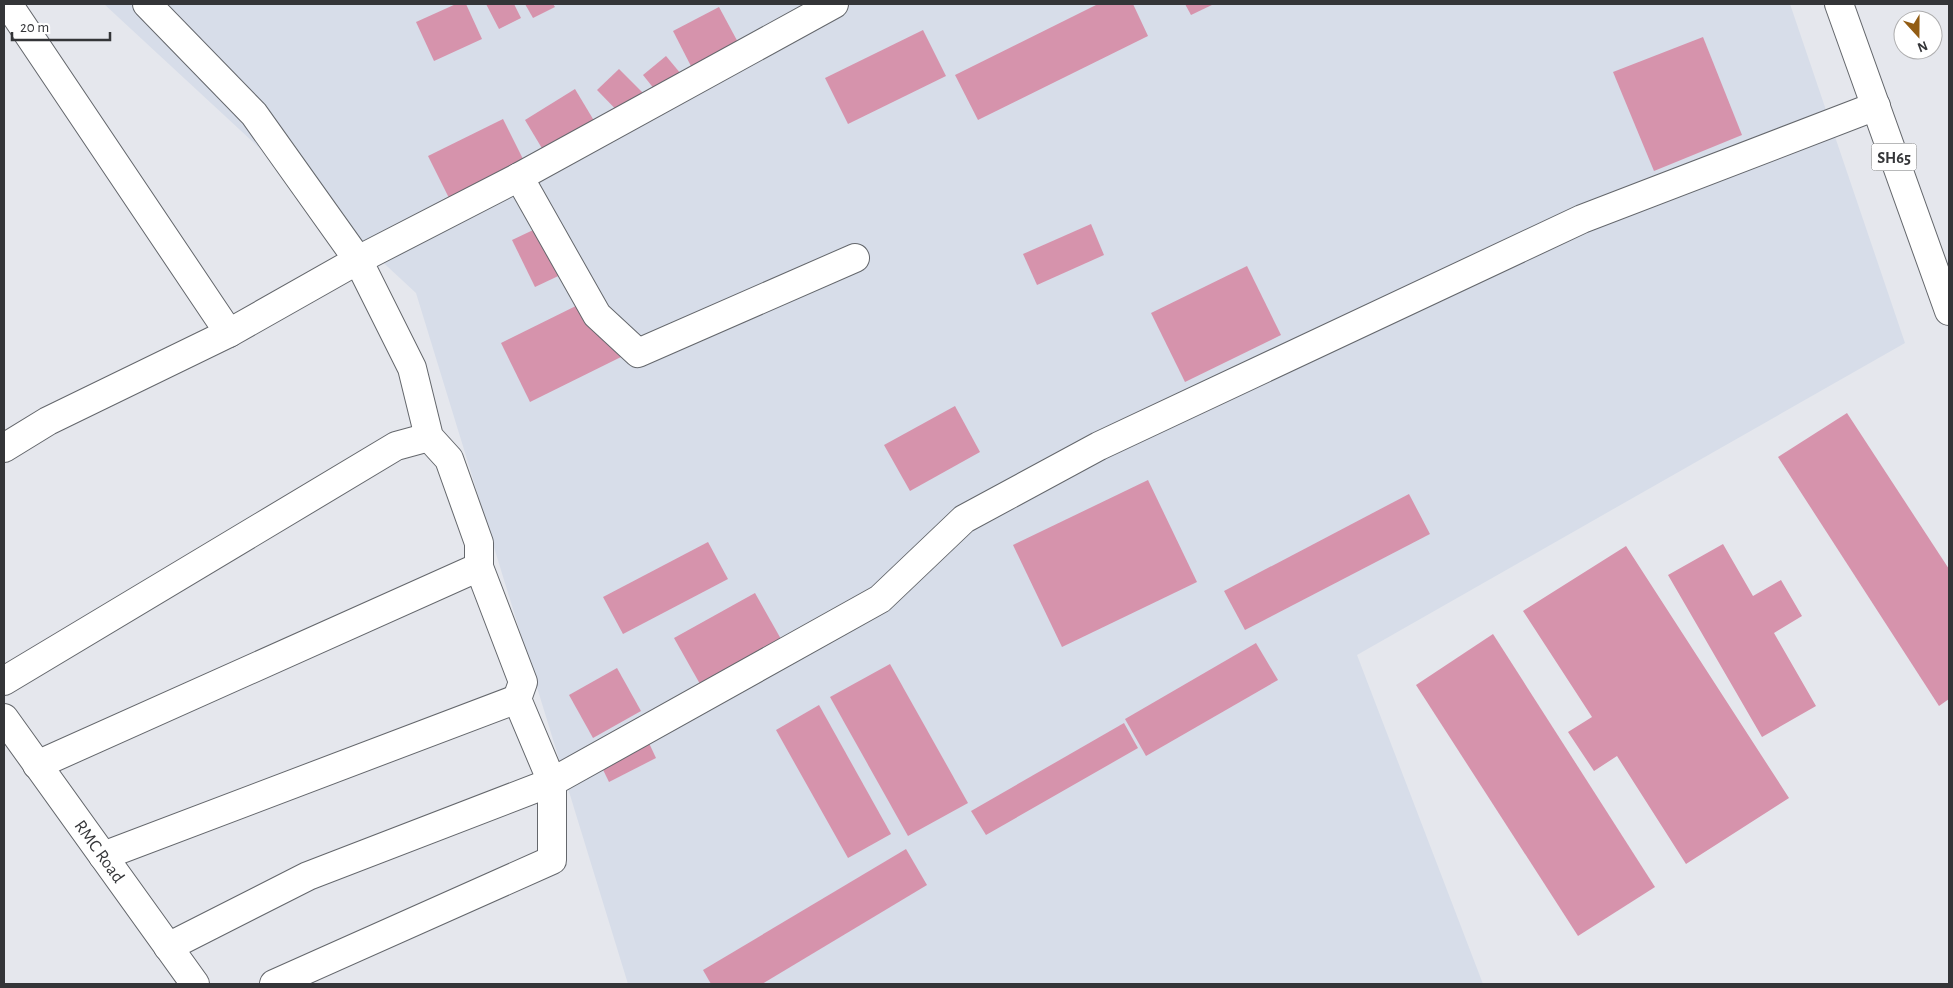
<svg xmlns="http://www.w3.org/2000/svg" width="1953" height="988" font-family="'Alegreya Sans',sans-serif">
<rect width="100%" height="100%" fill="#e5e7ed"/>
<!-- built -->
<polygon fill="#d7dde9" points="104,4 1790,4 1905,343 1357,655 1483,984 628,984 416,293"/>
<!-- building -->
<g fill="#d693ac">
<polygon points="456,4 466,4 482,39 434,61 416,22"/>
<polygon points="486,4 514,4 521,18 499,29"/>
<polygon points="525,4 553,4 555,7 533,18"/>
<polygon points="1098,4 1133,4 1148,36 978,120 955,75"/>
<polygon points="1185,4 1214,4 1191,15"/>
<polygon points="719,7 740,46 693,70 673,31"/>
<polygon points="923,30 946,76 848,124 825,78"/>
<polygon points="1703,37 1742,135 1654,171 1613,72"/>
<polygon points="666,56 686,80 663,100 643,75"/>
<polygon points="619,69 653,103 631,125 597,90"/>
<polygon points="575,89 599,129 549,160 525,120"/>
<polygon points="503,119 529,171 454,208 428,156"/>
<polygon points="548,223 571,270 535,287 512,240"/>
<polygon points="1091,224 1104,255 1037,285 1023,254"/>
<polygon points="1247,266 1281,335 1185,382 1151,313"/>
<polygon points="592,298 621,357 530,402 501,343"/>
<polygon points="955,406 980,452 910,491 884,445"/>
<polygon points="1847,413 1949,569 1949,699 1939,706 1778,457"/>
<polygon points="1148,480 1197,582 1062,647 1013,545"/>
<polygon points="1409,494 1430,534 1245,630 1224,591"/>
<polygon points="708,542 728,579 623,634 603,597"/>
<polygon points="1723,544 1753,596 1781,580 1802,616 1774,633 1816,706 1762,737 1668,575"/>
<polygon points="1626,546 1789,798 1686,864 1617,756 1594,771 1568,732 1592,717 1523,611"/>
<polygon points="755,593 794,662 713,707 674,638"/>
<polygon points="1493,634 1655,887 1578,936 1416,685"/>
<polygon points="1256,643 1278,680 1146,756 1125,719"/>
<polygon points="890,664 968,803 908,836 830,697"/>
<polygon points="617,668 641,711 593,738 569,695"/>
<polygon points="819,705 891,834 848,858 776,730"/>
<polygon points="1124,723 1138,748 986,835 971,811"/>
<polygon points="640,724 656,758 609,782 592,747"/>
<polygon points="906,849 927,885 762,984 711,984 703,970"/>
</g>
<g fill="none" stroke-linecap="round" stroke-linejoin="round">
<!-- minor casing -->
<g stroke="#64676c" stroke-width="30">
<g id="minor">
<polyline points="8,4 229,333"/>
<polyline points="147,4 254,114 358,260 412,368 429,437 449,459 479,543 479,567 523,682 517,699 552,782 552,860 274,984"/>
<polyline points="519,177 597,315 638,353 855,258"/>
<polyline points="4,448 48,421 229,333 358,260 519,177 834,4"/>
<polyline points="4,681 396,446 429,437"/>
<path id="s1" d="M4,718l191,266"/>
<polyline points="37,765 479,567"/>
<polyline points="103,856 517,699"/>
<polyline points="168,947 308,876 552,782 880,599 964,519 1099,446 1582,219 1876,106"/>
</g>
</g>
<!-- major casing -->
<g stroke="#64676c" stroke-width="30">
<polyline id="major" points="1839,4 1949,311"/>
</g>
<!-- minor -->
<use href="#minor" stroke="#fff" stroke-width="28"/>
<!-- major -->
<use href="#major" stroke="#fff" stroke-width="28"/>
</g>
<g text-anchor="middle" stroke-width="5" stroke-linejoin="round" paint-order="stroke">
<!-- shield labels -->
<rect fill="#fff" stroke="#717274" stroke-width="1" x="1871.5" y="143.5" width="45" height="27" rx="4"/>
<g font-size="16" font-weight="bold" fill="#343538">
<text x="1894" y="163">SH65</text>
</g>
<!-- street labels -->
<g font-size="18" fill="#343538" stroke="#fff">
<text dy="6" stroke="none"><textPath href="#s1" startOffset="164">RMC Road</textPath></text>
</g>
</g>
<!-- border -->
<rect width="1953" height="988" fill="none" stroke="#343538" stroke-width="10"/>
<!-- north arrow -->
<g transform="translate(1918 35) rotate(159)"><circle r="24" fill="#ffffff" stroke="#aeaeaf"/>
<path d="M0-4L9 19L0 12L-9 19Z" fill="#925c13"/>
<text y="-8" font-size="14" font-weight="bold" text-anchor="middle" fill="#343538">N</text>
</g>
<!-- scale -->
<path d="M12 32v8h98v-8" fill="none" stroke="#343538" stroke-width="2.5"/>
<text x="20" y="32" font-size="15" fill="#343538" stroke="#ffffff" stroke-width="4" paint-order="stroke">20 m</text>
</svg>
